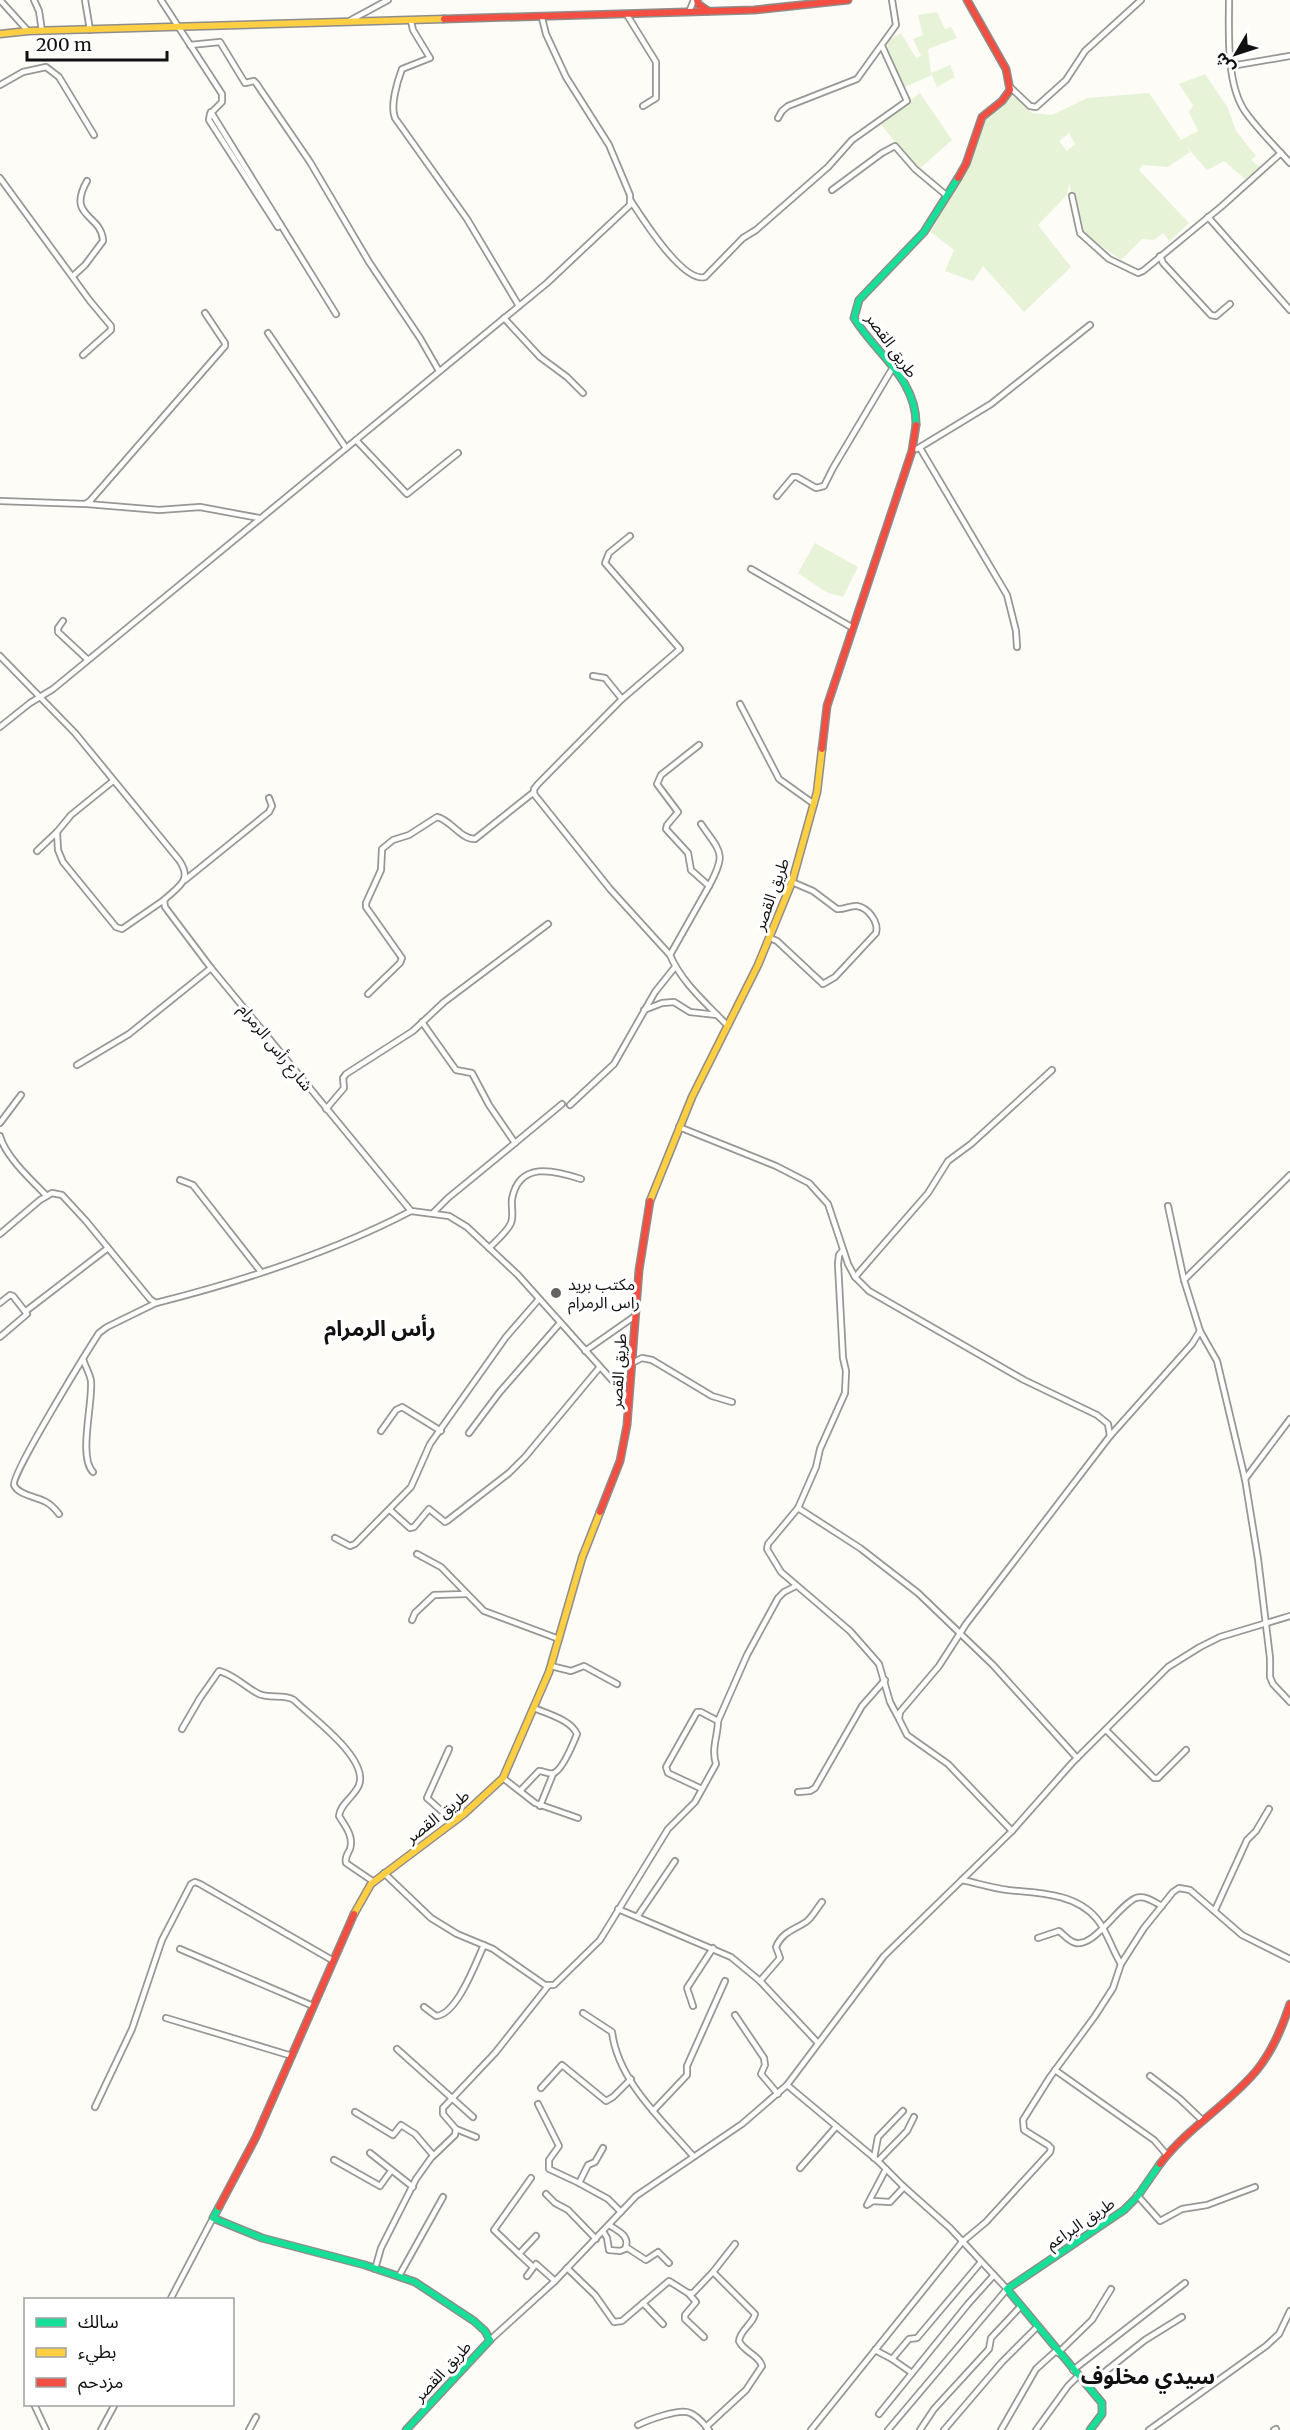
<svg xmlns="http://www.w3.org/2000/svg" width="1290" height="2430" font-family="Merriweather,'Noto Sans Arabic',serif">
<rect width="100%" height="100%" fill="#fdfcf7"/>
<!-- green -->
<g fill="#e7f3d7" fill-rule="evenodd">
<polygon points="937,12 945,29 951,27 957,38 928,49 931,73 950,65 955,77 937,87 932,75 905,87 887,50 888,41 901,33 916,58 921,56 913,39 923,35 918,15"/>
<path d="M1205,74l23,34 8,23 20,25 -5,4 9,7 -15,12 -21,-18 -17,9 -21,-24 4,6 -22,15 -25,-2 -4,5 50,53 -19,18 -7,-8 -9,7 -12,-1 -21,21 -39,-28 -13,-49 -2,12 -29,30 33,42 -47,45 -41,-46 -10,15 -28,-10 9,-21 -23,-18 48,-94 3,-18 29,-26 21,19 20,2 35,-17 62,-5 32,47 17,-9 -9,-19 4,-7 -14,-21zM1069,133l6,11 -8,7 -8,-10z"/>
<polygon points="920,93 952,140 917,171 880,123"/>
<polygon points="815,543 858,567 843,597 826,592 798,573"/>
</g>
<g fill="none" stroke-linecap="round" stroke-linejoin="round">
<!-- street casing -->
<g stroke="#979795" stroke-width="8">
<g id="street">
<polyline points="0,0 28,31"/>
<polyline points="34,0 39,11 42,31"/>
<polyline points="85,0 90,30"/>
<polyline points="161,0 222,94 222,102 210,114 209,120 278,227"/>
<path d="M1229,0c0,33 -3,81 15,110 13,19 31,36 46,53"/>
<polyline points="689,12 694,0"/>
<polyline points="627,15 656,62 656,98 643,106"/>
<polyline points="351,20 388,0"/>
<path d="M411,21l2,9 17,28 -28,11c-5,13 -12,37 -7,49l72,101 52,87"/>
<polyline points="190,45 220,42 245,83 254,81 256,83 310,162 369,262 420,338 439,371"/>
<polyline points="1231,66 1290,56"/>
<polyline points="0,85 23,72 46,67 59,77 94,135"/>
<polyline points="1010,87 1030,106 1036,107 1066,80 1085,51 1141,0"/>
<polyline points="211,112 336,314"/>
<polyline points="778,118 782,111 788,106 857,79 896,25 892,0"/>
<polyline points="0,178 90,301 111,326 111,330 83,355"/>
<polyline points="832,190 882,153 895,146 915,169 946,195"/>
<polyline points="1072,196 1080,233 1109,259 1138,273 1143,271 1222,206 1281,153"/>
<path d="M631,201c11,17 52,82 74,76l38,-39 13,-8 72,-63 24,-27 55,-39 -25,-55"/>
<polyline points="1208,217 1290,310"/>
<polyline points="1160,256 1163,263 1211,315 1216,316 1230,304"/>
<path d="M73,276l12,-11 18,-24c-1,-27 -37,-23 -16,-60"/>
<polyline points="504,318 540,357 567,377 583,393"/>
<polyline points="268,333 346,448"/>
<polyline points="356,440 407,494 458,453"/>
<polyline points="920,448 1007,595 1016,631 1017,647"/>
<polyline points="917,449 991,404 1090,325"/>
<polyline points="777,496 793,477 797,477 816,488 824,486 833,468 892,369"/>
<polyline points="0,501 85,504 90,501 225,346 225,343 205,313"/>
<polyline points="87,504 159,510 200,507 259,518"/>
<polyline points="751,569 853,628"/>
<polyline points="63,621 58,628 58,632 87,659"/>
<path d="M0,656l75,77 104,127c14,20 0,26 -15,40l1,7 46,61 200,243 38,5 18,11 51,48 111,124"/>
<path d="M593,676l12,2 17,21 -84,85 -4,5v5l76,95 60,66c12,28 36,48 57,70"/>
<polyline points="622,699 680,649 605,563 609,553 630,536"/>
<polyline points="740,704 779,779 814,804"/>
<polyline points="0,727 30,703 53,689 547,283 630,205 630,195 609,145 566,77 546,34 542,18"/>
<path d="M701,824c20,29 26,29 8,62"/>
<polyline points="57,832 58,850 63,862 116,927 122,929 164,900"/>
<polyline points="37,851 57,832 71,815 113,781"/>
<polyline points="185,880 269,812 272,806 269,798"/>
<path d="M770,938l7,3 46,43 12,-7 41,-44c3,-10 -7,-25 -19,-27 -6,-1 -13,4 -20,3l-24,-18 -21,-9"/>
<polyline points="670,955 709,886 691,870 688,853 666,829 667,825 678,812 657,784 661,775 699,745"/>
<path d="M368,994l32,-31 2,-5 -36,-51v-4l15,-33 1,-21 11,-9 16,-5 28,-18c14,3 23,22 38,22l59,-47"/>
<polyline points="644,1010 662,1003 674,1002 690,1012 717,1015"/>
<polyline points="422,1022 456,1070 472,1073 489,1105 515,1143 448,1198 433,1213"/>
<polyline points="77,1065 129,1034 211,968"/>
<polyline points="570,1105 614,1064 655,992 675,967"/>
<polyline points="326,1109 344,1088 343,1078 346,1074 413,1031 444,1002 548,924"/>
<polyline points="0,1123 21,1095"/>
<polyline points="679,1127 776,1166 809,1183 828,1204 848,1264 855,1277 869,1291 1024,1380 1097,1415 1108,1424 1110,1436"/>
<path d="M0,1136c5,20 32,45 46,59"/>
<polyline points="515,1143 562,1104"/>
<polyline points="180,1180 193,1185 261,1272"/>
<polyline points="1168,1206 1184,1280"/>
<path d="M0,1234l40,-34 12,-7 10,2 24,26 64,78 6,4c87,-22 175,-50 255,-92"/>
<path d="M489,1248c7,-7 18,-16 22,-25 3,-7 0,-16 1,-24 7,-38 42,-29 69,-20"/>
<polyline points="843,1250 839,1255 838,1264 843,1358 846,1371 845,1393 820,1449 816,1467 798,1508 768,1544 767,1549 781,1572 850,1631 879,1664 890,1702 898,1717"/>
<polyline points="855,1277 928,1193 948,1161 971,1144 1052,1070"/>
<polyline points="0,1303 10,1295 13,1296 27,1314 0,1337"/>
<polyline points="26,1311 108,1248"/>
<polyline points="1200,1331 1217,1361 1245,1479 1258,1559 1270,1658 1270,1677 1273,1684 1290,1702"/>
<polyline points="585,1351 635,1316"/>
<path d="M83,1359c2,7 7,15 8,22 2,22 -13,76 2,91"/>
<polyline points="632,1363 642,1358 652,1360 712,1396 732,1402"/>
<polyline points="381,1431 396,1410 402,1407 441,1431"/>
<polyline points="469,1433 499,1393 560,1323"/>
<polyline points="1245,1479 1290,1419"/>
<polyline points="798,1508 860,1548 918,1593 993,1665 1077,1758"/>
<polyline points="390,1510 410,1528 414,1527 429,1509 445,1522 447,1521 509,1473 525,1457 599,1368"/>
<path d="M59,1514c-4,-5 -7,-9 -13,-12 -9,-5 -28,-7 -32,-17 -4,-9 74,-135 85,-152l8,-6 49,-24"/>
<polyline points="335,1538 350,1546 355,1544 411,1487 430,1444 506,1337 539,1299"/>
<polyline points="417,1554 441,1567 484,1611 559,1639"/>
<polyline points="412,1620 415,1613 434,1595 466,1594"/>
<polyline points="551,1666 571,1671 584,1666 617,1684"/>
<path d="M182,1729l18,-31 19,-27c14,3 25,15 38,22 12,7 26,0 37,7 17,17 75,58 65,85 -5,12 -19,19 -20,31 6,10 15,20 11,33 -3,6 -5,8 -4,14l28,19"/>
<polyline points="1106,1730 1154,1778 1158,1778 1186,1750"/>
<polyline points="449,1749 427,1798 454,1822"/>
<polyline points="503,1778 535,1803 578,1818"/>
<polyline points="702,1789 668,1773 666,1767 697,1712 701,1712 718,1721"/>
<path d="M520,1791l19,-20c5,0 11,4 15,2 9,-4 19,-29 23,-39 -6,-14 -29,-20 -43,-26"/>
<polyline points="798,1792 810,1791 815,1788 862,1706 885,1680"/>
<polyline points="540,1806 553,1774"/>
<polyline points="1012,1831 948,1764 907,1735 899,1719 900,1712 939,1666 966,1624 1110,1436 1192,1344 1200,1331 1184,1280 1290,1175"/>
<path d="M384,1873l47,45 26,16 36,15 52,36h9l46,-45 68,-111 27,-27 21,-38c-5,-16 2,-28 2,-43l29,-66 31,-57 6,-6 12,-6"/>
<path d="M962,1880c15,3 30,8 46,10 30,3 68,3 89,29 10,12 15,31 24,45"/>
<polyline points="618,1909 731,1957 760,1981 818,2043"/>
<polyline points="1215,1910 1247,1840 1256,1831 1269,1809"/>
<polyline points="637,1917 675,1861"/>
<path d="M1038,1938l21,-7c4,3 9,9 14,11 20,9 45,-37 63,-44 9,-3 18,4 26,8"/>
<polyline points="180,1949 313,2006"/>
<path d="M760,1981l20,-23 -4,-11c6,-15 18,-17 30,-25 6,-4 11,-14 16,-20"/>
<polyline points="693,2006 687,1988 713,1948"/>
<path d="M424,2007l12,9c21,-1 40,-54 48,-71"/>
<path d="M583,2013l29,19c6,49 50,88 81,124"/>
<polyline points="735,2015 764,2058 765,2065 761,2074 778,2094"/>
<polyline points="166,2018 292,2056"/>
<polyline points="397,2049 473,2117"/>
<polyline points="1055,2070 1154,2140 1167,2155"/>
<polyline points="1150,2076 1180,2099 1203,2121"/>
<polyline points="787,2085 878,2161 904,2187 950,2228 1007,2289 888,2430"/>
<polyline points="541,2088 562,2065 606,2101 613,2097 631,2079"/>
<polyline points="538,2104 559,2146 549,2160 549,2169 579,2183"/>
<polyline points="95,2107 132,2029 162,1940 191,1884 195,1882 200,1884 332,1960"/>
<polyline points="653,2111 687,2075 687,2066 725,1981"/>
<polyline points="355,2112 393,2135 401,2125 415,2134 433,2155"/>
<polyline points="476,2137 456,2129 443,2114 443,2108 495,2053 548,1986"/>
<polyline points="603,2148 595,2162 588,2165 579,2183 608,2199 621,2212"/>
<polyline points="370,2153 413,2187"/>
<polyline points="874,2158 878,2137 903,2111"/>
<polyline points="334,2160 380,2186 391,2171"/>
<polyline points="878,2161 907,2131 914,2117"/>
<polyline points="800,2168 835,2128"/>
<polyline points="886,2169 867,2205 873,2201 890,2202 904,2187"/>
<polyline points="546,2194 555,2203 568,2210 596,2239"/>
<polyline points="1137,2195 1160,2221 1182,2209 1207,2205 1255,2187"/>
<path d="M603,2231l4,7 2,12 11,1 5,-2c6,-13 -7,-18 -16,-24"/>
<polyline points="626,2247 646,2260 658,2252 669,2263"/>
<polyline points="519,2254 494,2230 531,2178"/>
<polyline points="533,2267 519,2254 536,2236"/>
<polyline points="567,2268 595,2295 614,2322 622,2321 669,2281 688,2293 693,2293 713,2272 735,2244"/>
<polyline points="375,2269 381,2248 416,2179 431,2158 455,2135 456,2129"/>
<polyline points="399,2276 443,2197"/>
<polyline points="527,2276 536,2264 555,2281"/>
<polyline points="689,2294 696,2302 685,2315 685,2319 704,2337"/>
<polyline points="170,2300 213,2218"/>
<polyline points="643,2303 663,2324"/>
<polyline points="490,2340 555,2281 636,2196 742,2124 787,2085 884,1956 1012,1831 1072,1763 1168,1667 1200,1647 1220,1637 1290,1616"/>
<polyline points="875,2350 892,2359 912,2373"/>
<polyline points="1058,2353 1092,2320 1111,2289"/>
<polyline points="892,2359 909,2339 917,2338 981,2262"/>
<polyline points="1073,2370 1185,2283"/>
<polyline points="1087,2386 1145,2340 1182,2317"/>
<polyline points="34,2404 46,2430"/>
<polyline points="879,2414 968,2304 994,2275"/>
<path d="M638,2425c10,-5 42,-17 52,-12 8,3 14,11 19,17"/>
<path d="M706,2427l40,-37 16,-24c-3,-11 -18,-14 -23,-25 1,-11 14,-17 16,-27l-42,-42"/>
<polyline points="101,2430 115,2404"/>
<polyline points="249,2430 256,2417"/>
<polyline points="811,2430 962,2242 986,2222 1050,2152 1051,2148 1048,2145 1024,2130 1023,2120 1050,2077 1095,2016 1113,1988 1121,1964 1144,1928 1173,1892 1179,1888 1190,1890 1242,1935 1290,1959"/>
<polyline points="920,2430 934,2409 989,2349 991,2338 1021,2306"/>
<polyline points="944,2430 1002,2362 1038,2326"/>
<polyline points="1001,2430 1036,2369 1057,2350"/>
<polyline points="1036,2430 1068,2386 1078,2376"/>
<polyline points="1149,2430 1266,2346 1279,2334 1290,2311"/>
<polyline points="1274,2430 1276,2429"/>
</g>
</g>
<!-- fast casing -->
<g stroke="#8e8d8b" stroke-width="9">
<g id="fast">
<path d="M916,425c1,-46 -40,-71 -62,-107l5,-18 65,-68 34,-54"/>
<polyline points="219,2207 213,2218 262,2238 365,2265 415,2282 474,2321 485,2331 490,2340 406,2430"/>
<polyline points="1090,2430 1102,2414 1102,2403 1007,2289 1124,2210 1137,2197 1160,2164"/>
</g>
</g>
<!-- slow casing -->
<g stroke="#8e8d8b" stroke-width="9">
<g id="slow">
<polyline points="0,34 28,31 444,19"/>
<polyline points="650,1201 692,1097 758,965 792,882 817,792 822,749"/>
<polyline points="354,1914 371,1884 464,1814 503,1778 549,1672 582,1558 600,1512"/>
</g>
</g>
<!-- jam casing -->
<g stroke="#8e8d8b" stroke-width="9">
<g id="jam">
<polyline points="697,0 698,4 708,11"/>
<polyline points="444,19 754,10 848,0"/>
<polyline points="958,178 966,164 982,117 1002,101 1010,90 1006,69 967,0"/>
<polyline points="822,749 827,706 912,451 916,425"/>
<polyline points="600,1512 620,1461 627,1425 639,1270 650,1201"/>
<path d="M1160,2164c27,-36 68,-59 97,-94 16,-20 25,-42 33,-66"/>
<polyline points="219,2207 256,2137 354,1914"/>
</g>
</g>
<!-- street -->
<use href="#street" stroke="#fffffe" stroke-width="4.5"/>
<!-- fast -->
<use href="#fast" stroke="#16e098" stroke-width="6"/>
<!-- slow -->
<use href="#slow" stroke="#ffcf43" stroke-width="6"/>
<!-- jam -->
<use href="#jam" stroke="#f24e42" stroke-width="6"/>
</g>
<!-- markers -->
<circle fill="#646362" stroke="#fff" stroke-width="2" cx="556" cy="1293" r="6"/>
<g text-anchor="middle" stroke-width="6" stroke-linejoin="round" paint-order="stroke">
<!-- street labels -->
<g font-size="16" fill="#111" stroke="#fff">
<text transform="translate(892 345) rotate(54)" y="6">طريق القصر</text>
<text transform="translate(771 894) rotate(-70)" y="6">طريق القصر</text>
<text transform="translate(276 1047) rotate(51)" y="6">شارع رأس الرمرام</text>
<text transform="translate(618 1371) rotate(-86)" y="6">طريق القصر</text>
<text transform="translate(437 1816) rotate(-38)" y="6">طريق القصر</text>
<text transform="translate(1080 2223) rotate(-34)" y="6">طريق البراعم</text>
<text transform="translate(442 2371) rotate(-47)" y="6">طريق القصر</text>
</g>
<!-- poi labels -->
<g font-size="16" fill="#111" stroke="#fff" text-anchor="start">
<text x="568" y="1290">مكتب بريد<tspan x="568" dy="18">راس الرمرام</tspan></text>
</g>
<!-- district labels -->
<g font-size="22" font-weight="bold" fill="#111" stroke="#fff">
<text x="380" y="1336">رأس الرمرام</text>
<text x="1148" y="2384">سيدي مخلوف</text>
</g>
</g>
<!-- legend -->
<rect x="24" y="2298" width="210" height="108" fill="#ffffff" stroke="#a0a0a0" stroke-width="1.5"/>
<rect x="36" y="2318" width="30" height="9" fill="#16e098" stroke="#a0a0a0" stroke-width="1.5"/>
<text x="78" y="2328" font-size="18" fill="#111111">سالك</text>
<rect x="36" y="2348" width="30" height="9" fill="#ffcf43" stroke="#a0a0a0" stroke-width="1.5"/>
<text x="78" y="2358" font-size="18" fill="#111111">بطيء</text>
<rect x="36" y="2378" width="30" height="9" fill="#f24e42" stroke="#a0a0a0" stroke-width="1.5"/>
<text x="78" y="2388" font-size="18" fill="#111111">مزدحم</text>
<!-- north arrow -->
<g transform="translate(1236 54) rotate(231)" stroke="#ffffff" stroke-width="4.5" paint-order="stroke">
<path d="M0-4.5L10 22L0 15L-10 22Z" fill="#111111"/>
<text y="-9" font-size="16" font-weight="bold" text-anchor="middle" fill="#111111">ش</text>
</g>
<!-- scale -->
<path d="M27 51v9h140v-9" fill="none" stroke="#111111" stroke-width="3"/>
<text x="36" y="51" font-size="18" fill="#111111" stroke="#ffffff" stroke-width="4.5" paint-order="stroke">200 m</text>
</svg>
